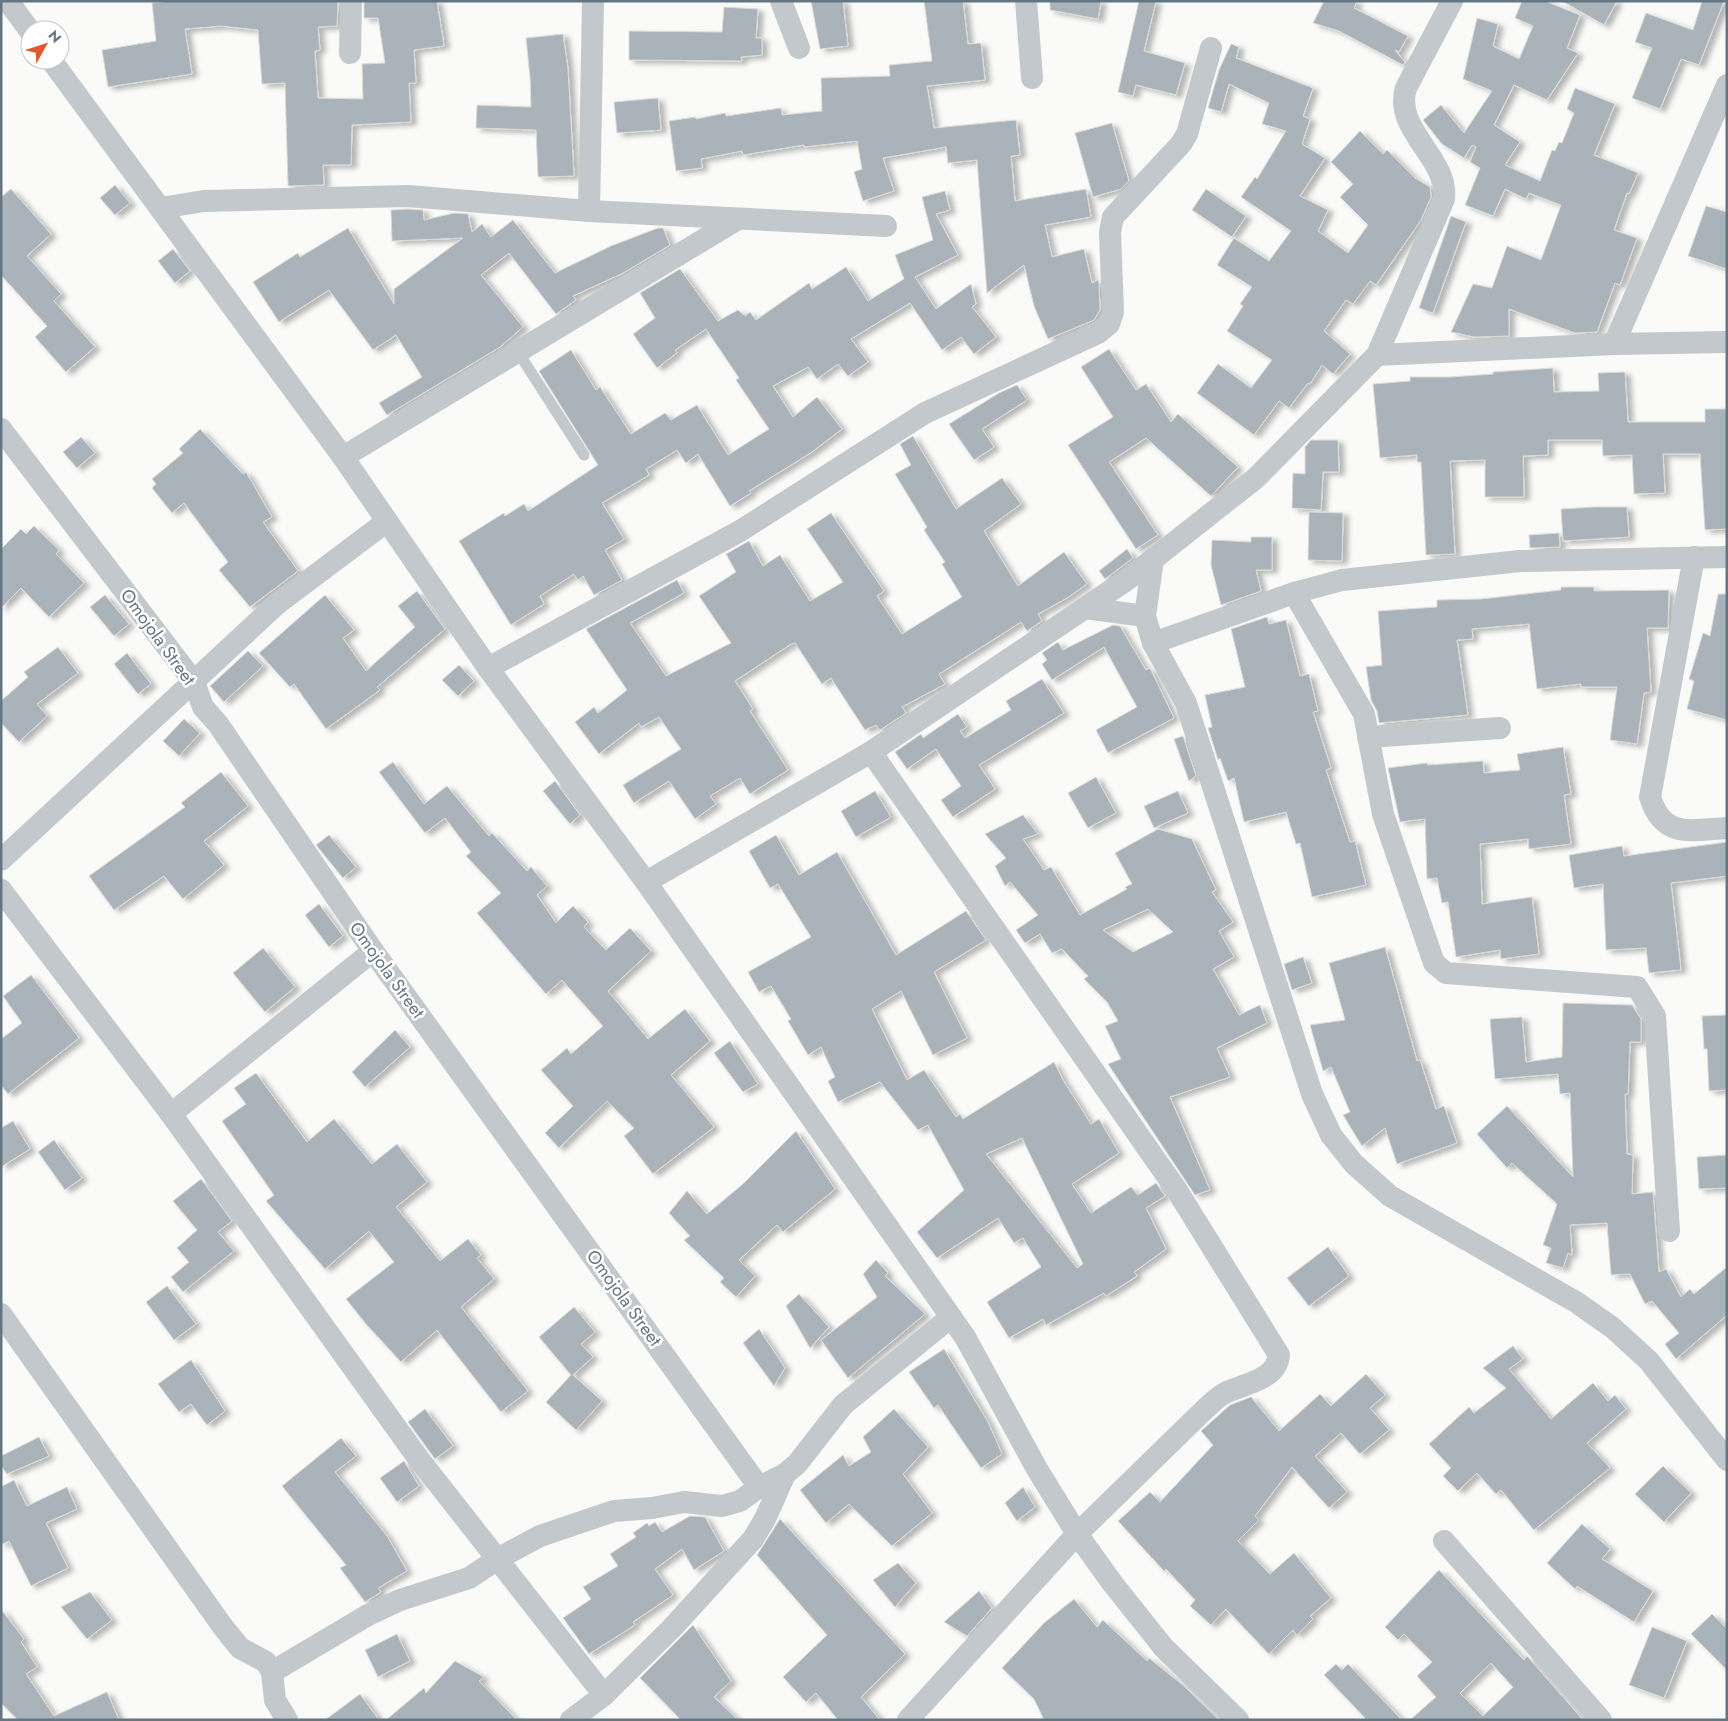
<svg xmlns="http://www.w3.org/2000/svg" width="1728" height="1721" font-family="Jost,sans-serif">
<defs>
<filter id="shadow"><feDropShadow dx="5.5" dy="3" stdDeviation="2.5" flood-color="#0004"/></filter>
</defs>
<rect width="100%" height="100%" fill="#fafaf8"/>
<!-- building -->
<g fill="#aab3b9" stroke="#dcdcda" fill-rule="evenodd" filter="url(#shadow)">
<polygon points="170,1 338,1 337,26 318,27 320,50 315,51 318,98 363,99 362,64 385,63 378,18 364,18 364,1 437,1 444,46 414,50 416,83 409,83 411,122 352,125 351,165 323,165 324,185 288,186 285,83 262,84 258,30 221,26 185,29 192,74 108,87 102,50 156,41 152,3"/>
<polygon points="811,1 843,1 848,46 820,49"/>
<polygon points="924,1 963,1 968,44 981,43 985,80 927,86 934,128 1016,120 1020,155 1011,156 1015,201 1086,189 1091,217 1045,225 1052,257 1084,249 1092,283 1098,280 1099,283 1100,310 1094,320 1048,339 1034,306 1024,265 987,293 977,160 948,163 946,147 883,158 894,191 863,201 854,172 862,169 857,141 804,147 804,145 743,155 742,151 701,159 702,168 676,171 669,121 695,117 696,119 725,113 726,116 781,108 782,115 822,111 821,78 890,76 889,65 932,61"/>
<polygon points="1050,1 1101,1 1098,19 1050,10"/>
<polygon points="1139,1 1156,1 1144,51 1185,63 1176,95 1136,85 1133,96 1118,92"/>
<polygon points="1324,1 1357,1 1354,8 1408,36 1399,52 1395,50 1405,62 1403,65 1339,31 1313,23"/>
<polygon points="1522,1 1545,1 1580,15 1567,48 1578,53 1547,100 1514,85 1494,125 1520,142 1505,165 1540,181 1552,150 1555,151 1559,142 1562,143 1574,113 1567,109 1575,88 1615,104 1594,155 1638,173 1629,194 1627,193 1614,230 1637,238 1620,285 1615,283 1597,332 1575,333 1509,309 1509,336 1474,337 1451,332 1473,284 1492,288 1507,246 1541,260 1561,205 1529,193 1526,199 1505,189 1493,216 1465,205 1480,168 1470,162 1476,147 1472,145 1464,158 1442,144 1423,120 1441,105 1464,133 1492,91 1463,79 1477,18 1498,24 1493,46 1519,59 1533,26 1515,18"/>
<polygon points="1562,1 1617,1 1604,25"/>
<polygon points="1702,1 1724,1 1699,65 1681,59 1660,109 1632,98 1652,48 1635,42 1646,13 1693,30"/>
<polygon points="724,7 758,9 756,38 762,38 762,55 741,57 742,61 629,60 629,31 722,32"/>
<polygon points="563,34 568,69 574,176 538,177 536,130 476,128 477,105 531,107 530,78 526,38"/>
<polygon points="1231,44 1239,47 1236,58 1313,88 1303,116 1310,119 1302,144 1325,158 1300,196 1328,210 1318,231 1348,253 1368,225 1340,197 1353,184 1331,162 1360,131 1383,154 1387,150 1415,178 1430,187 1431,197 1421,220 1376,285 1370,281 1353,304 1346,300 1324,331 1350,354 1333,374 1322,365 1310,384 1308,383 1289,408 1279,401 1254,435 1197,393 1218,364 1251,388 1272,360 1227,331 1243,306 1240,304 1252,287 1217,265 1234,238 1269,261 1291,231 1241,197 1255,177 1257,179 1286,131 1262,124 1269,103 1229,84 1221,112 1208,108 1219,70"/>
<polygon points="658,98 661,130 617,133 614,102"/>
<polygon points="1112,123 1129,181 1121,189 1093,197 1075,133"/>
<polygon points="115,185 130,203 115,215 100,198"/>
<polygon points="11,189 51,234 27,256 61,294 54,301 95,347 66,372 35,337 47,326 1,275 1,197"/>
<polygon points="1206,189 1246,216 1232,237 1192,210"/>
<polygon points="945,191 950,210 936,214 958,255 915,277 936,309 971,284 976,304 972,307 996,337 974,354 961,337 942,350 910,303 851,339 868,362 848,376 838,364 817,379 808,367 773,386 793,417 817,397 842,429 812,452 749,491 751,493 730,506 698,454 686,463 677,450 646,469 649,475 602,503 624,539 605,550 622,580 594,595 583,576 578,580 574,574 540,596 544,604 511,625 459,541 504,513 505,516 524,504 528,511 598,465 539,371 571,350 596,390 600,387 631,434 665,413 671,420 697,405 728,455 769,429 736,380 739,378 706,329 675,350 677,353 657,368 633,334 655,318 640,293 680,269 718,321 738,310 745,316 750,312 756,320 809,283 812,289 846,267 868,301 904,279 895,255 933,240 922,197"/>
<polygon points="1706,206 1727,212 1727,269 1688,256"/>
<polygon points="408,209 423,210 424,220 454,213 468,214 472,232 482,224 491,237 513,220 555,273 611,246 658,228 663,228 670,245 623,273 573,296 576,300 556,314 509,253 481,275 523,327 500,347 387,415 379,403 422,377 396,335 373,350 329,290 279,322 253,282 298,253 300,257 348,228 394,304 394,289 463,238 392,241 391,210"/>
<polygon points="1451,216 1466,222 1433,313 1419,308"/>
<polygon points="173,249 190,271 175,283 158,261"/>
<polygon points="1109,349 1136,390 1146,384 1171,422 1178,414 1238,467 1211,496 1146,438 1109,462 1158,535 1136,549 1068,445 1113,417 1081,367"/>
<polygon points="1553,368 1554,392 1599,391 1598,373 1625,372 1628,422 1705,422 1705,409 1727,409 1727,529 1705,530 1700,454 1663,454 1665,493 1634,494 1632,455 1603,456 1602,440 1548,440 1548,455 1523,456 1524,497 1485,497 1485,460 1450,461 1455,554 1426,555 1421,462 1417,462 1417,455 1380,458 1373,384 1410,381 1410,377 1450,377 1493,374 1493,372"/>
<polygon points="1017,385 1027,400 982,429 994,447 974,460 949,424 999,393"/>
<polygon points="200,429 243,474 246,472 272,517 263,522 298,571 250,607 219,570 228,562 184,503 172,513 152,488 156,484 152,479 183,453 179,449"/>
<polygon points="913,436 956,509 1002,478 1021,504 984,531 1018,586 1064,552 1087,584 1067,598 1038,614 1042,621 1027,631 1021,622 939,674 945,684 902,707 906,713 880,730 876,725 865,730 831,678 822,684 795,643 791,644 735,681 753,709 750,711 788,770 750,794 740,778 710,796 716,804 695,819 669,781 634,803 623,785 681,749 659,717 641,727 639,723 599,754 575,722 594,707 598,713 627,690 586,629 677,580 684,593 630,623 666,676 731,643 699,596 736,572 726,554 749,541 763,566 780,555 810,601 843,582 807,529 831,513 884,591 877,596 902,634 962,597 942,564 945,562 924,530 927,527 895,474 911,465 900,444"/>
<polygon points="81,437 95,453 77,468 63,452"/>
<polygon points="1311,440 1338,440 1339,472 1323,472 1321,510 1292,508 1293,473 1305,474 1305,447"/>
<polygon points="1594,507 1627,507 1629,537 1563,541 1561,509"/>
<polygon points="1309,512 1343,513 1342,561 1308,560"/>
<polygon points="34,526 59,550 56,554 84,583 49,617 21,588 1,608 1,549 21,529 26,534"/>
<polygon points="1559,533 1560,547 1530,548 1529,535"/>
<polygon points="1251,537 1272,537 1272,570 1256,570 1261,591 1221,605 1211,565 1212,540 1251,542"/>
<polygon points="1127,549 1133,558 1105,579 1099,571"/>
<polygon points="1561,587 1594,587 1594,591 1669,590 1668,628 1647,628 1651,692 1644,693 1637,744 1610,740 1617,687 1581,687 1581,684 1537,689 1529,624 1472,629 1473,639 1457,640 1468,715 1379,723 1377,711 1371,700 1366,667 1382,665 1378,611 1437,607 1437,600 1481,599 1561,590"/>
<polygon points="417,591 445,629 377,687 380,690 326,729 294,684 290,687 259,653 325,595 354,630 343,638 366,671 415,627 398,606"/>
<polygon points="1718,594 1727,594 1727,720 1687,709 1694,681 1689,679 1703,633 1710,636"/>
<polygon points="105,595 129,624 114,636 90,607"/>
<polygon points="1267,617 1269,624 1286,620 1300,676 1309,674 1318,711 1313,712 1331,768 1326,770 1350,842 1355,841 1366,885 1312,897 1300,843 1296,844 1286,812 1244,822 1234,778 1228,781 1220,758 1218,760 1208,728 1212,727 1205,695 1245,687 1231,629"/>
<polygon points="1113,625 1120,626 1146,670 1150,668 1174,718 1108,753 1096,730 1137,707 1104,647 1052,680 1042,664 1047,660 1042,653 1058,642 1063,650"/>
<polygon points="58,647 78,673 37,704 47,716 19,742 1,723 1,701 28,677 24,672"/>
<polygon points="248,651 263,666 224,702 210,686"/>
<polygon points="127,653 151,684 138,694 114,664"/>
<polygon points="459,665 474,681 458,696 442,680"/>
<polygon points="1042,679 1064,713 979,765 995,789 953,817 941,800 961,786 936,749 907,769 895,752 921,734 923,738 958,714 967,727 960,731 965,738 1011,710 1006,701"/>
<polygon points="184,719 200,733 179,756 163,741"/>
<polygon points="1183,736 1196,776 1189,781 1174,739"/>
<polygon points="1563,747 1571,794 1564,795 1571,844 1529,849 1528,839 1480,844 1482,904 1532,897 1539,954 1501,959 1500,950 1456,957 1448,902 1442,903 1437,878 1427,879 1425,819 1400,822 1388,768 1427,763 1428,765 1483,761 1484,773 1520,770 1517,754"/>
<polygon points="393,762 424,804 447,786 489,836 492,833 527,871 531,867 547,886 537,895 556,923 573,906 588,922 584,927 606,950 630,928 651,951 608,991 648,1039 685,1009 710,1041 671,1075 714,1127 653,1174 624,1136 634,1128 607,1101 559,1148 545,1133 573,1106 541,1070 567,1048 571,1054 603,1026 562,980 546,994 477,913 501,893 466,856 471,852 445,818 425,833 379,772"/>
<polygon points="221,772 248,806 204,841 224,865 183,899 164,876 114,910 89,876 185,807 181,803"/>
<polygon points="1096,777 1116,813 1088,828 1068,793"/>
<polygon points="555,781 580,815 570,824 543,791"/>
<polygon points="875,791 891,817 856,837 841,811"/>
<polygon points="1178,791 1188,813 1154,828 1144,806"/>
<path d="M1023,815l15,19 -15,5 21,31 7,-3 29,48 47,-26 -2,-2 7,-3 -17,-31 43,-24 34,10 24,51 -4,2 21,30 -14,9 15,26 -21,12 26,46 21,-10 7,18 -50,25 13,29 -60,20 40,93 -15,5 -87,-131 13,-5 -16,-33 13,-5 -11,-19 -23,-23 4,-3 -26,-27 -10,4 -12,-19 -15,9 -9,-13 22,-15 -28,-33 -5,4 -10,-20 11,-8 -21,-24zM1148,909l25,23 -40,20 -30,-22z"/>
<polygon points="329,835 356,867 343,878 316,845"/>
<path d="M776,835l23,40 38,-23 59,103 70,-44 20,29 -52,32 33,66 -34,17 -32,-64 -29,18 35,71 17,-10 32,47 4,-3 3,5 91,-57 9,18 28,44 8,-5 20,34 -47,31 19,29 40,-26 7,8 18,-12 9,13 -19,12 20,41 -32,23 3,4 -31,20 -2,-3 -58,32 -3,-6 -34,19 -22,-36 54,-35 -18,-29 -9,5 -16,-25 -61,40 -20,-26 47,-42 -36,-65 -10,5 -38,-48 -42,20 -10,-21 7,-4 -14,-30 -13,8 -20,-34 3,-2 -20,-33 -12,6 -11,-20 63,-35 -33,-53 -8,4 -21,-37zM1022,1138l61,126 -6,4 -91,-114z"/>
<polygon points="1727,842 1727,876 1671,883 1681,970 1649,973 1646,948 1606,950 1603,884 1574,888 1569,855 1622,846 1624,856"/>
<polygon points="319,904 343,936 329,947 305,915"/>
<polygon points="1385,947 1417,1061 1420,1060 1436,1109 1444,1106 1457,1143 1397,1164 1385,1128 1362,1146 1343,1115 1350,1112 1331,1067 1323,1071 1310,1025 1345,1020 1329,963"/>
<polygon points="263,948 295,987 265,1012 233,973"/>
<polygon points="1303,957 1312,983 1292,990 1284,964"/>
<polygon points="31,975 79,1038 8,1094 1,1085 1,1039 22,1023 3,996"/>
<polygon points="1563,1003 1632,1005 1641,1019 1641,1042 1630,1042 1628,1094 1625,1094 1627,1154 1633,1155 1632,1194 1653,1192 1659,1272 1666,1269 1681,1297 1690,1289 1694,1294 1727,1267 1727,1315 1676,1359 1665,1344 1679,1333 1652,1301 1645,1304 1630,1274 1611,1275 1607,1223 1570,1225 1572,1255 1568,1253 1563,1268 1546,1263 1551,1248 1543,1245 1557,1204 1512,1163 1507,1168 1477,1134 1507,1106 1573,1177 1570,1093 1560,1094 1558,1074 1495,1079 1490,1019 1522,1017 1526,1062 1562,1057"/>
<polygon points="1727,1015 1727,1090 1709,1091 1707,1049 1704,1049 1702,1016"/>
<polygon points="395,1030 410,1047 365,1087 352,1072"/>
<polygon points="730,1041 758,1084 743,1092 714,1053"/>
<polygon points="256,1073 307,1142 334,1119 372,1164 397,1144 427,1182 396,1207 440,1261 468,1239 481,1255 477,1258 494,1279 461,1307 528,1391 501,1412 437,1330 401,1362 366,1324 346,1299 394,1262 369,1231 325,1269 266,1201 274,1195 222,1121 246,1104 234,1088"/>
<polygon points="13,1121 30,1149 1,1167 1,1128"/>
<polygon points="796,1131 835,1189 783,1232 777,1225 739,1260 755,1276 736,1297 720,1282 724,1278 684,1240 690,1236 669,1213 687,1191 707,1214 743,1184"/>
<polygon points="54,1140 82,1178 65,1190 38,1152"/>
<polygon points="1727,1155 1727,1188 1699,1189 1697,1157"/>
<polygon points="201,1179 232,1221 218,1232 234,1251 183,1292 171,1277 189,1262 177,1248 197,1230 173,1201"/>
<polygon points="1328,1247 1349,1276 1309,1306 1287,1278"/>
<polygon points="876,1260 888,1273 885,1276 925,1314 848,1378 821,1340 877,1297 863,1274"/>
<polygon points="167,1286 196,1324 174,1340 146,1302"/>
<polygon points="799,1294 829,1327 810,1348 786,1306"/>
<polygon points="574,1307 595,1332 581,1344 593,1357 573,1375 602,1401 576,1430 546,1402 571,1375 539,1337"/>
<polygon points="759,1329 785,1368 774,1386 743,1343"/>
<polygon points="1513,1346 1523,1359 1509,1369 1551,1419 1593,1383 1608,1401 1615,1395 1626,1409 1587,1443 1610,1468 1534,1530 1501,1490 1496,1494 1477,1473 1458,1491 1443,1476 1451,1468 1429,1444 1469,1407 1474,1413 1506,1388 1483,1368"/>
<polygon points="944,1349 988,1422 1002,1454 981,1468 938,1405 934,1408 909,1372"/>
<polygon points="191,1360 225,1411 207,1425 191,1404 179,1412 158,1384"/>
<polygon points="1366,1374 1385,1395 1370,1408 1389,1430 1360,1454 1341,1433 1315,1456 1347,1492 1329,1508 1292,1467 1255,1516 1259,1520 1238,1541 1270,1574 1294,1553 1331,1598 1310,1616 1313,1619 1297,1635 1293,1630 1269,1654 1226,1609 1211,1625 1190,1606 1195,1600 1166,1569 1164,1571 1118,1521 1150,1492 1160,1502 1213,1445 1201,1431 1230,1405 1251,1397 1279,1431 1320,1394 1331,1406"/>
<polygon points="425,1409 453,1446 435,1459 408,1422"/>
<polygon points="894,1409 928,1447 903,1474 932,1513 892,1546 849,1504 826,1523 800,1490 843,1455 849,1466 871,1452 863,1437"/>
<polygon points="39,1437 49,1456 7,1474 1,1466 1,1456"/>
<polygon points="341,1438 356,1456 335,1472 387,1536 407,1571 378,1588 381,1592 365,1602 340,1568 346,1565 282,1486"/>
<polygon points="404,1461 419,1486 397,1502 380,1478"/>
<polygon points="1663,1466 1691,1493 1664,1522 1635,1494"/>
<polygon points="14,1480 27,1506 67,1487 77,1509 46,1523 68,1568 31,1586 9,1541 1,1545 1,1487"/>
<polygon points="1023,1487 1035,1507 1017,1521 1005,1503"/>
<polygon points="690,1516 705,1517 724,1551 694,1570 682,1549 655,1569 673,1595 633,1622 635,1625 589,1654 563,1618 591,1599 583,1587 618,1566 610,1554 636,1537 633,1533 647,1523 649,1526 655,1522 662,1532"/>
<polygon points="780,1519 905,1654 861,1697 880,1720 838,1720 816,1693 806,1702 783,1677 827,1635 757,1555"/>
<polygon points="1582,1524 1610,1549 1602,1559 1653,1591 1634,1622 1577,1586 1575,1589 1547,1563"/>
<polygon points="898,1563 916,1583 895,1607 873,1580"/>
<path d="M1439,1570l85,90 3,-4 56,64h-173l26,-23 -19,-21 15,-14 -28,-28 -6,6 -13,-13zM1491,1663l22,24 -30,29 -23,-23z"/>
<polygon points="979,1591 992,1608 967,1636 944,1622"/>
<polygon points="90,1592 112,1620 87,1639 61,1607"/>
<polygon points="1074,1599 1097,1627 1103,1620 1147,1661 1149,1658 1184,1686 1219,1720 1044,1720 1034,1699 1002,1668 1044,1623"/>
<polygon points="1,1609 24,1639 21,1642 37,1667 26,1674 54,1716 107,1692 119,1720 18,1720 1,1703"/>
<polygon points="1712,1614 1727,1629 1727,1670 1691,1634"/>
<polygon points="693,1625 731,1681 714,1697 738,1720 681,1720 640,1678"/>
<polygon points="1652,1627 1687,1641 1664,1698 1629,1685"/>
<polygon points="397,1634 410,1661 378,1677 365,1650"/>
<polygon points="455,1661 484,1677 479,1681 517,1720 386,1720 424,1688 426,1693"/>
<polygon points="1336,1664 1342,1670 1348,1664 1402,1720 1367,1720 1324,1675"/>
<polygon points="360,1694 379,1720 325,1720"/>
</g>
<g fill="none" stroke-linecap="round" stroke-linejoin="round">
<!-- service -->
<polyline stroke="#c3c8cc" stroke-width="11" points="518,352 584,455"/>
<!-- minor -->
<g stroke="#c3c8cc" stroke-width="22">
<polyline points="8,1 30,31"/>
<polyline points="781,1 799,48"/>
<polyline points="1026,1 1032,78"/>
<polyline points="350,53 351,1"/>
<polyline points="51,60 343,457 488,668 646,882 965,1337 1037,1469 1077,1534 1113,1584 1164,1648 1238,1720"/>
<polyline points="161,208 204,201 408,196 589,211 886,226"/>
<polyline points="589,211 593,1"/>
<polyline points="1614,344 1727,85"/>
<polyline points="1377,355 1614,344 1727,342"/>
<polyline points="1,429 194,682 203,707 218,724 373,951 759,1487 785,1474"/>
<polyline points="343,457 738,219"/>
<path d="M1694,557l-44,240c13,42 41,33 77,31"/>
<polyline points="1153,559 1145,616 1153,643 1186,703 1312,1094 1331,1135 1354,1164 1390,1196 1576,1302 1613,1328 1649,1361 1727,1460"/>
<polyline points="1294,593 1364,714 1383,814 1434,963 1446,973 1637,987 1655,1016 1669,1231"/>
<polyline points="1085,608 1145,616"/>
<polyline points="1153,643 1294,593 1342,580 1520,561 1727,557"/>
<polyline points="488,668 740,531 925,413 1098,333 1109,324 1113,312 1110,232 1113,217 1181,144 1187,134 1211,48"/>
<polyline points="1368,737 1500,728"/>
<path d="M871,752l305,437 103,166c-2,25 -36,29 -54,38 -8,4 -15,12 -22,18l-126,123 -169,186"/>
<polyline points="1,860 277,604 386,522"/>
<path d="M646,882l225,-130 257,-173 128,-101 121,-123 67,-156c5,-41 -51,-69 -38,-111l46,-87"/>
<polyline points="1,890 171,1114 418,1458 604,1695"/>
<polyline points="171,1114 373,951"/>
<polyline points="1,1314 223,1627 240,1648 266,1662 272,1672 275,1700 287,1720"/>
<polyline points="1444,1541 1601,1720"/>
<polyline points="272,1672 368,1615 400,1600 469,1578 499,1558 540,1536 614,1511 652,1508 684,1502 722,1506 740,1501 759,1487"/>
<polyline points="571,1720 604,1695 671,1629 753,1539 765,1519 785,1474 797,1464 843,1405 951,1317"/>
</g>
</g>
<g text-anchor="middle" stroke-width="5" stroke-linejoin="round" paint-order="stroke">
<!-- street labels -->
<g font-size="18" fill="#657683" stroke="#fff">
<text transform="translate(158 637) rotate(54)" y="6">Omojola Street</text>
<text transform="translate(387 970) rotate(54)" y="6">Omojola Street</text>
<text transform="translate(624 1298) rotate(54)" y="6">Omojola Street</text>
</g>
</g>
<!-- border -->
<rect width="1728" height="1721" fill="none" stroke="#657683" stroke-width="5"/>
<!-- north arrow -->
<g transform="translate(45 45) rotate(50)"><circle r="24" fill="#ffffff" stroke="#c1c8cd"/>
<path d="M0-4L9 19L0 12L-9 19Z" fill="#e4572e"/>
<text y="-8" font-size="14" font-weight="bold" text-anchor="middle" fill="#657683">N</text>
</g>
</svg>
